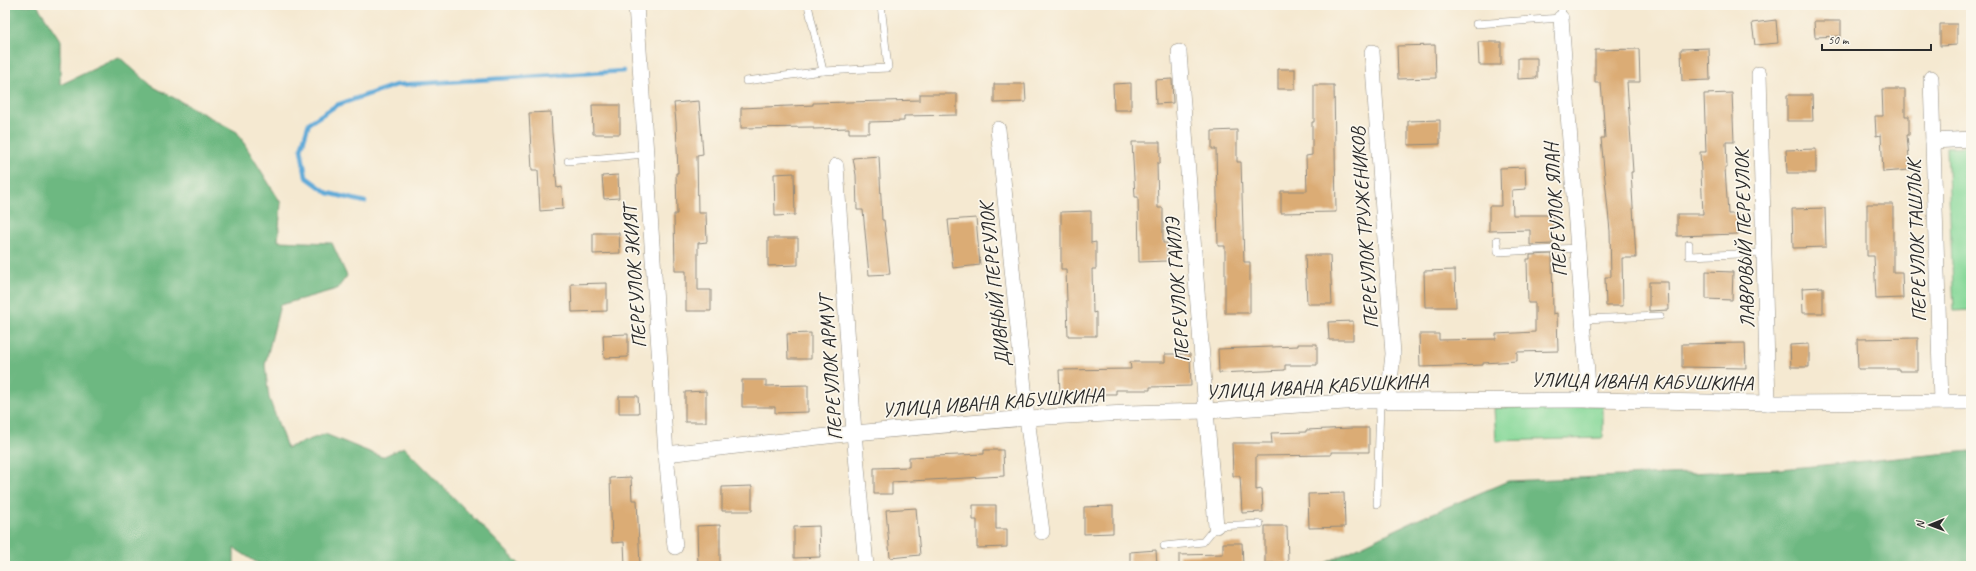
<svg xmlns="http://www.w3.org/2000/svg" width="1976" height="571" font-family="Caveat,sans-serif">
<rect width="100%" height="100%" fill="#fbf7ec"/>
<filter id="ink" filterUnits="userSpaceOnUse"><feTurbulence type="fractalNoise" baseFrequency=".025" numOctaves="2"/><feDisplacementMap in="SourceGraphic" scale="8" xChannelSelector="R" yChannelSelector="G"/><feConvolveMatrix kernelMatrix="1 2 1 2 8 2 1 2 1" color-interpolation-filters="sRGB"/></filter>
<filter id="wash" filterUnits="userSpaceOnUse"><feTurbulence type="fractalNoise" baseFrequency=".012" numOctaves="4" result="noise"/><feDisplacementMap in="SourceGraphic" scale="16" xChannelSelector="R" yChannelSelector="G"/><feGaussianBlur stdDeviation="0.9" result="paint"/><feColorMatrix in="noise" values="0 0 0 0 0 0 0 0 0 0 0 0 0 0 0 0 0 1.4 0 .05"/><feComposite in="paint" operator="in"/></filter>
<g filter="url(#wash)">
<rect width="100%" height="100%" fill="#f5e9d1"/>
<!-- green -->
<g fill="#87d899" stroke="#598262">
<polygon points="1971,146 1971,310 1954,311 1947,147"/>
<polygon points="1603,405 1603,438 1496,441 1494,408"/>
</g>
<!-- forest -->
<g fill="#6db881" stroke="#4c7256">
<polygon points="5,5 37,5 60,40 60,85 119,57 152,86 237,132 281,203 278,241 332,243 347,276 337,289 280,305 265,365 269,398 287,448 325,434 382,457 404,447 521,566 262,566 234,548 234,566 5,566"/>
<polygon points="1971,451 1971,566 1319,566 1412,522 1508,481 1781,469"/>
</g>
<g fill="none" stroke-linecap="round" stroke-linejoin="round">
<!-- stream -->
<polyline stroke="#61aad8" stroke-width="4.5" points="365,202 328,193 306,177 301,149 309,123 337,105 396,85 624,71"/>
</g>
<g id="blocks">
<!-- building -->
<g fill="#dbac74">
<polygon points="1776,20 1778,43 1755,45 1752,23"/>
<polygon points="1814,21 1841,21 1841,36 1815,37"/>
<polygon points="1940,24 1957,24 1957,45 1940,46"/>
<polygon points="1478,42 1501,42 1501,65 1479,65"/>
<polygon points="1435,45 1436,78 1398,79 1397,46"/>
<polygon points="1709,48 1710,80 1682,81 1681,49"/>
<polygon points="1639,49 1640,82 1627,82 1633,172 1631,172 1636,258 1622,258 1623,306 1606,306 1605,277 1611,277 1610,231 1601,138 1605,138 1603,108 1601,83 1595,83 1595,50"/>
<polygon points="1518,58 1537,58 1537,78 1518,79"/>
<rect x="1278" y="69" width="17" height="20"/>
<polygon points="1172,79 1173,103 1156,104 1155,80"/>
<polygon points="1131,83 1131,110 1114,110 1113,84"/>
<polygon points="994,84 1025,84 1026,102 994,103"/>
<polygon points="1314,85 1334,85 1336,212 1281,213 1281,191 1307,191 1306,156 1312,155 1312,122 1314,122"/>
<polygon points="1882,89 1905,89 1905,116 1909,116 1909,135 1907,135 1910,170 1883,172 1881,135 1876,136 1875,116 1883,116"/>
<polygon points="1732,93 1734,142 1726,142 1727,168 1725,168 1728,214 1738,214 1738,234 1677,236 1677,214 1703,214 1700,152 1706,152 1704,94"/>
<polygon points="920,94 957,94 957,115 904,116 904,121 869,122 869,133 849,133 849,128 813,129 813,127 741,128 741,108 813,105 813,103 920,100"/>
<polygon points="1787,95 1812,95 1813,121 1787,121"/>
<polygon points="699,101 703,154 697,155 698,213 706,213 707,242 698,243 698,290 711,290 711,311 686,311 686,271 675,271 674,214 677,214 676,173 678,173 676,122 674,103"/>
<polygon points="592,105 620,105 620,134 593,134"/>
<polygon points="551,112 552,133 557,188 562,187 563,209 540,211 538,170 532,170 529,113"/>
<polygon points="1440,120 1440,144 1408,145 1408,121"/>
<polygon points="1237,130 1237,162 1241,162 1244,262 1250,262 1250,313 1225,313 1225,246 1218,246 1216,149 1212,149 1212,131"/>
<polygon points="1132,142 1160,142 1160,163 1157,163 1158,208 1163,208 1163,243 1167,243 1167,261 1139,262 1138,197 1135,197"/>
<polygon points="1816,149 1816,173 1787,173 1786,150"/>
<polygon points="879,156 882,220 884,220 890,274 869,275 863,210 857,210 856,175 853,158"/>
<polygon points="1525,167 1526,189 1512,190 1513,215 1553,215 1552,244 1530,245 1530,230 1489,231 1489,206 1501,206 1500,168"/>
<polygon points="794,173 795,215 775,216 774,174"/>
<polygon points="618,175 619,198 604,199 602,176"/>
<polygon points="1867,204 1893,204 1893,272 1902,272 1903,298 1876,299 1874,256 1867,256"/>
<polygon points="1825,208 1826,247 1793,248 1792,209"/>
<polygon points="1091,211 1091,243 1096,242 1096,269 1092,269 1093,313 1096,312 1096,336 1068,336 1066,269 1061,269 1061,212"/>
<polygon points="976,218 980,265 953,268 948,220"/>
<polygon points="593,233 619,233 620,253 593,254"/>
<polygon points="768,238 798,238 798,265 768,266"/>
<polygon points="1552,254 1553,314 1557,313 1558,351 1517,352 1517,361 1483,363 1483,365 1420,367 1419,334 1439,334 1439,340 1496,339 1496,334 1535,332 1535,303 1528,303 1527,259 1530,259 1530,255"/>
<polygon points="1305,255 1330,255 1332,304 1307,304"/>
<polygon points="1455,270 1456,307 1425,307 1424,271"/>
<polygon points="1706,271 1733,272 1732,300 1706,299"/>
<polygon points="1649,282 1668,282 1669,310 1649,311"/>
<polygon points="607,283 607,311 572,312 571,284"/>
<polygon points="1823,287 1823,313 1803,313 1802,288"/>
<polygon points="1353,321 1353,340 1329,340 1328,322"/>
<polygon points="811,333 811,359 788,359 787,334"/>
<polygon points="628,334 628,357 604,358 603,335"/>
<polygon points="1918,338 1918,371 1899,371 1899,369 1858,369 1857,339"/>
<polygon points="1745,343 1746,368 1682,367 1682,344"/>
<polygon points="1298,344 1317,344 1317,365 1285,365 1285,370 1219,373 1218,349 1298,346"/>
<polygon points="1809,344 1809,367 1791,367 1790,345"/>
<polygon points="1165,354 1190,354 1191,386 1150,387 1150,390 1116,390 1116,394 1060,394 1059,370 1131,369 1130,362 1165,362"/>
<polygon points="742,380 766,380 766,386 808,385 808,412 775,413 775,407 742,407"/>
<polygon points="706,391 706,422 685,422 685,392"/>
<polygon points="619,396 638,396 639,413 619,413"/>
<polygon points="1351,428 1369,428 1369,452 1331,452 1331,455 1256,456 1256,490 1262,489 1263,512 1242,513 1240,476 1233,476 1232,443 1272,443 1271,433 1306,432 1306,430"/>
<polygon points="984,450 1003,450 1004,476 892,482 892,494 874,494 874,468 909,467 909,457 984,454"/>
<polygon points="631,477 632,500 637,500 640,566 625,566 624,542 612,543 610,478"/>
<polygon points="752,486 752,511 722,511 722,487"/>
<polygon points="1344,493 1345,527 1309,528 1308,494"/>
<polygon points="973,505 996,505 996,529 1007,529 1007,547 977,548 977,520 973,520"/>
<polygon points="1113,506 1113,533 1084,534 1084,507"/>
<polygon points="916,508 920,555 890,558 886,510"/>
<polygon points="720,525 720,565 698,566 697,526"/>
<polygon points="819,526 820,557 794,558 794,527"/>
<polygon points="1265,526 1287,526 1288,563 1265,563"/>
<polygon points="1223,543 1242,543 1243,566 1179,566 1179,555 1223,554"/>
<polygon points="1156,550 1157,566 1130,566 1130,552"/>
</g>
</g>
</g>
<g filter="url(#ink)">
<use href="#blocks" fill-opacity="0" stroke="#908a7e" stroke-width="1"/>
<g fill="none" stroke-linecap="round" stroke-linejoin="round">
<!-- lane casing -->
<g stroke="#908a7e" stroke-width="8">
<g id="lane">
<polyline points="808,5 823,71"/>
<polyline points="1476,24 1561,18 1562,5"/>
<polyline points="746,81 823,71 888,68 881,5"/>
<polyline points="568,161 645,154"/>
<polyline points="1497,240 1498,252 1578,248"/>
<polyline points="1689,244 1689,256 1764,253"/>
<polyline points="1583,319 1660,316"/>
<polyline points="1377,504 1380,401"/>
<polyline points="1164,546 1203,542 1216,526 1260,524"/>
</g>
</g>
<!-- street casing -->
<g stroke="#908a7e" stroke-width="16">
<g id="street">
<polyline points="636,5 666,454 675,547"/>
<polyline points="1561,18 1589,400"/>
<polyline points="1179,52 1206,411 1216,526"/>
<polyline points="1372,52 1393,354 1388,400"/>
<polyline points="1759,74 1768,403"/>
<polyline points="1931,78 1941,402"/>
<polyline points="998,129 1027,418 1042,532"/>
<polyline points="1933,141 1971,139"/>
<polyline points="836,166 854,433 866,566"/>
<polyline points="666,454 854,433 1027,418 1127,413 1206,411 1361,401 1589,400 1768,403 1971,402"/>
</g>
</g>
<!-- lane -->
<use href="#lane" stroke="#fff" stroke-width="7"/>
<!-- street -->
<use href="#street" stroke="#fff" stroke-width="15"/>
</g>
</g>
<g text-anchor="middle" stroke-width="3.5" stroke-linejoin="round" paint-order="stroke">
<!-- street labels -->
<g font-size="20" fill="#2b2b2b" stroke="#fbf7ec">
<text transform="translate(1555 210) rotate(-94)" y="7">ПЕРЕУЛОК ЯЛАН</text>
<text transform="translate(1364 228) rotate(-94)" y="7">ПЕРЕУЛОК ТРУЖЕНИКОВ</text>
<text transform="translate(1744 239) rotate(-92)" y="7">ЛАВРОВЫЙ ПЕРЕУЛОК</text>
<text transform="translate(1916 241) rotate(-92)" y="7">ПЕРЕУЛОК ТАШЛЫК</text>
<text transform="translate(634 277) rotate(-94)" y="7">ПЕРЕУЛОК ЭКИЯТ</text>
<text transform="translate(994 285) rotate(-96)" y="7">ДИВНЫЙ ПЕРЕУЛОК</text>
<text transform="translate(1177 290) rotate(-94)" y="7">ПЕРЕУЛОК ГАИЛЭ</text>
<text transform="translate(830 368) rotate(-94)" y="7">ПЕРЕУЛОК АРМУТ</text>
<text transform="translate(1642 381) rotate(1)" y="7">УЛИЦА ИВАНА КАБУШКИНА</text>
<text transform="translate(1317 386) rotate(-3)" y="7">УЛИЦА ИВАНА КАБУШКИНА</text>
<text transform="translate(993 402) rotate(-4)" y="7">УЛИЦА ИВАНА КАБУШКИНА</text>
</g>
</g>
<!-- margin -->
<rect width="1976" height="571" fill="none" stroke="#fbf7ec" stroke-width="20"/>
<!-- north arrow -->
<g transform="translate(1930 525) rotate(269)" stroke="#fbf7ec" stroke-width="3" paint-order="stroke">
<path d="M0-3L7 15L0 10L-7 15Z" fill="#2b2b2b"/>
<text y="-6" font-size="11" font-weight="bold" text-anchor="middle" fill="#2b2b2b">N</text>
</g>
<!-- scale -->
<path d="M1822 44v6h109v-6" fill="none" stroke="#2b2b2b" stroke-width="2"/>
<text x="1828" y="44" font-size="12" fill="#2b2b2b" stroke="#fbf7ec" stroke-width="3" paint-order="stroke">50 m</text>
</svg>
